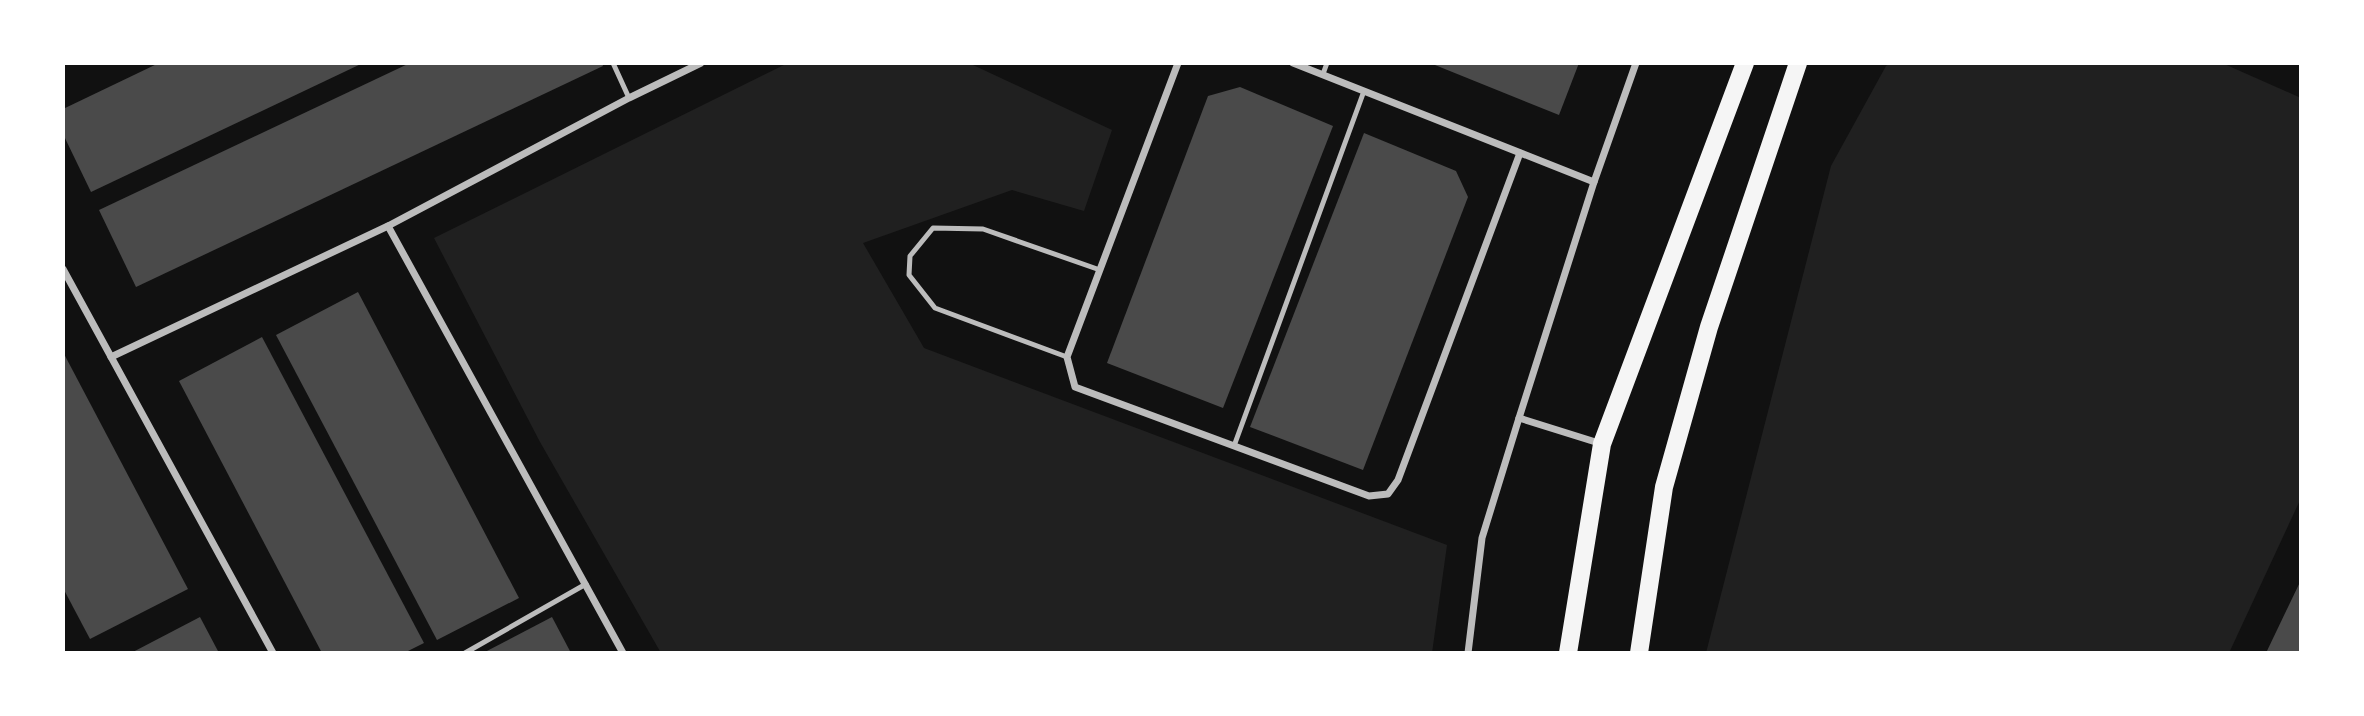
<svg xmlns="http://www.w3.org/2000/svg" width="2364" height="716" font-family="'Exo 2',sans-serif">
<rect width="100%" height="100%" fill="#111"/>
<!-- green -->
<g fill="#202020">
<polygon points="788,63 974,63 973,65 1112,130 1084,211 1012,190 863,243 924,348 1447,545 1432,653 661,653 540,442 434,238"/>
<polygon points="1890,63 2222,63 2301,98 2301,498 2229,653 1706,653 1831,166 1886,66"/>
</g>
<!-- building -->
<g fill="#4a4a4a">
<polygon points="159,63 363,63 91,192 63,134 63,109"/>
<polygon points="410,63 602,63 603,66 136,287 99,210"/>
<polygon points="1430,63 1579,63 1559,115"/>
<polygon points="1240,87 1333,126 1223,408 1107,363 1208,96"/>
<polygon points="1364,133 1456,171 1468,197 1363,470 1250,427"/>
<polygon points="358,292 519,598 437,640 276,335"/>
<polygon points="262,337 424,643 404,653 322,653 179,381"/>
<polygon points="63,352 188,589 90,639 63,588"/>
<polygon points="2301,580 2301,653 2266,653"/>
<polygon points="200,617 219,653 131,653"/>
<polygon points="552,617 571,653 483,653"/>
</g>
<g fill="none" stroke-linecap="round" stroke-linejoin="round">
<!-- service -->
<g stroke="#bcbcbc" stroke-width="5">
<polyline points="613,63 629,98"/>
<polyline points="1323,74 1327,63"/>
<polyline points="1067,357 935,308 909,275 910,256 933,228 983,229 1100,270"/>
<polyline points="1234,446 1364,91"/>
<polyline points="465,653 586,584"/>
</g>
<!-- minor -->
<g stroke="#bcbcbc" stroke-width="7">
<polyline points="1178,63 1067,357 1075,387 1369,496 1388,494 1398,480 1520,153"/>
<polyline points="1293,63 1594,182"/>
<polyline points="388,226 623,653"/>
<polyline points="63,269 273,653"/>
<polyline points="111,357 388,226 629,98 701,63"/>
<polyline points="1602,444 1519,418 1594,182 1636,63"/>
<polyline points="1468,653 1482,538 1519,418"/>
</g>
<!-- primary -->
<g stroke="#f5f5f5" stroke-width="18">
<polyline points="1568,653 1602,444 1745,63"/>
<polyline points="1639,653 1664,487 1709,327 1798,63"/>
</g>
</g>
<!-- border -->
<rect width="2364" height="716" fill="none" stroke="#ffffff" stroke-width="130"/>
</svg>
